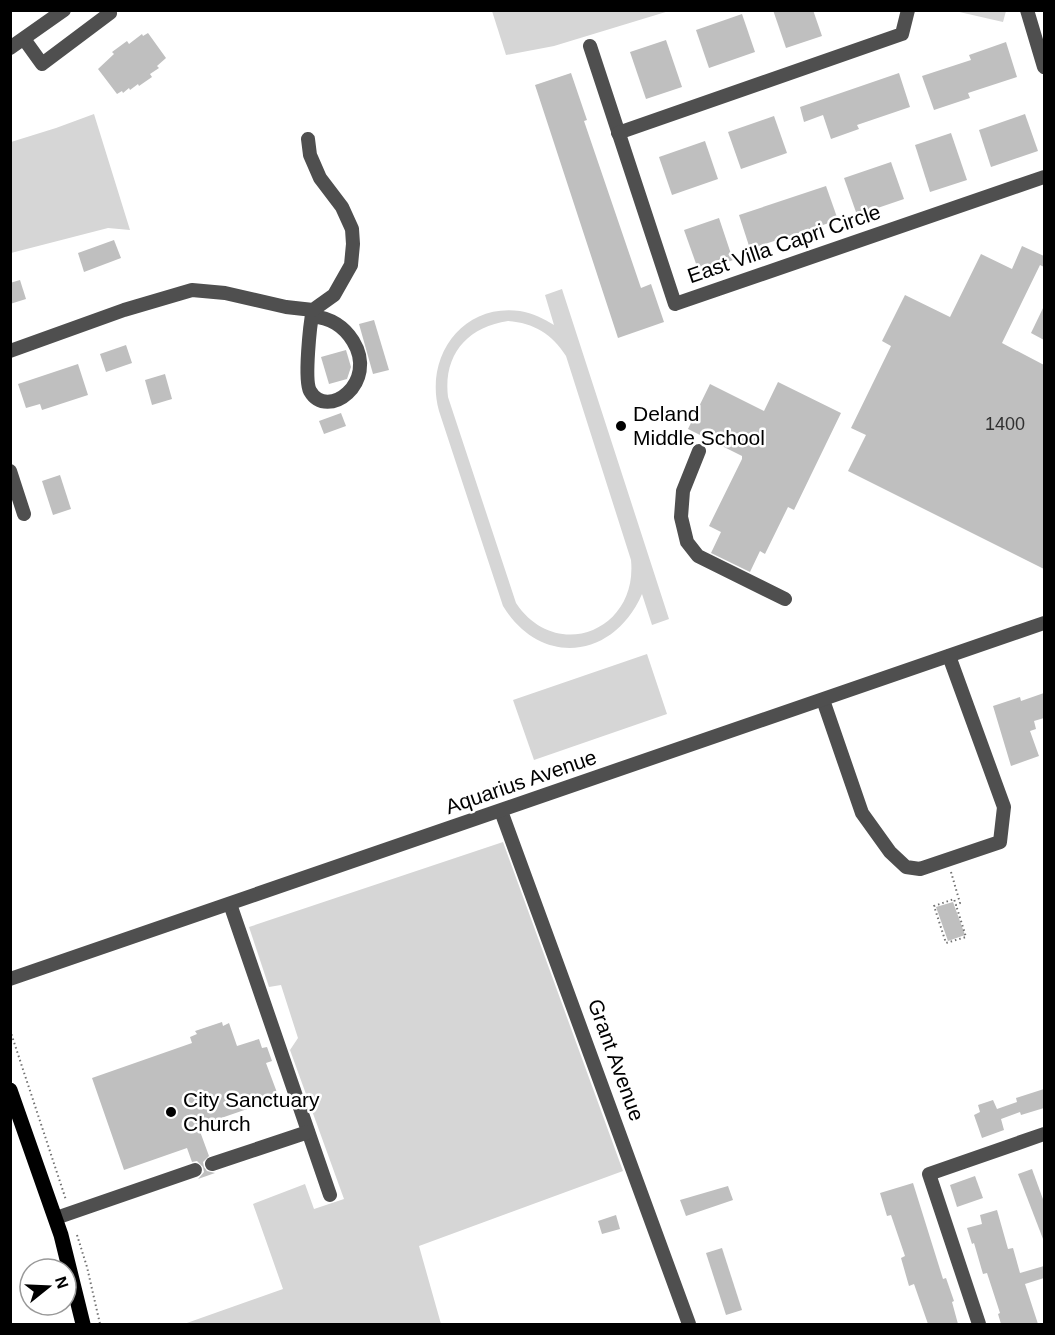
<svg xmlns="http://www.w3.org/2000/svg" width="1055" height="1335" font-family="Arial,sans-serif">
<rect width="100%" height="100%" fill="#fff"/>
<!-- green -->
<g fill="#d6d6d6" fill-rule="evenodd">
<polygon points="492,11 492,10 669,11 554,46 506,55"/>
<polygon points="955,11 1006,11 1003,22"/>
<polygon points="94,114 130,230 108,228 11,253 11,142 56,128"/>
<path d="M562,289l107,330 -17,6 -10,-31c-28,65 -101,74 -139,12l-64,-195c-15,-54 23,-108 81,-100 13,2 24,8 34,14l-9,-30zM508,321c26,2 44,13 58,35l65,204c7,71 -75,103 -115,43l-68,-206c-5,-42 19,-70 60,-76z"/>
<polygon points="647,654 667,714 534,760 513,700"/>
<polygon points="503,842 623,1171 419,1246 441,1324 184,1324 283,1289 253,1204 305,1184 314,1209 344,1199 290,1050 298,1038 281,985 269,987 249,927"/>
</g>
<!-- building -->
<g fill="#bfbfbf">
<polygon points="773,10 813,10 822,36 786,48"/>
<polygon points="742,14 755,52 709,68 696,30"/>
<polygon points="148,33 166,58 157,66 159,68 150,74 152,77 139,86 138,84 130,90 129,88 123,93 122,91 117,94 98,69 114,54 112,52 127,41 129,44 142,34 143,36"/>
<polygon points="666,40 682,87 646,99 630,52"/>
<polygon points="1006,42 1017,77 968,93 970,98 934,110 922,76 971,60 969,55"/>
<polygon points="571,73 587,120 584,121 641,288 651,284 664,322 618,338 535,85"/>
<polygon points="899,73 910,107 857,125 859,129 831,139 823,115 804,122 800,107"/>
<polygon points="1025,114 1038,151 991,167 979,130"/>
<polygon points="774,116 787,153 741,169 728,132"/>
<polygon points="951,133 967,180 930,192 915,145"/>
<polygon points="705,141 718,179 672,195 659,157"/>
<polygon points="891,162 904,199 857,215 844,178"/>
<polygon points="826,186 838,220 750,249 739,215"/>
<polygon points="719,218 733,260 699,272 684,230"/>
<polygon points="114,240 121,258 84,272 78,253"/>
<polygon points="1022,246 1044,256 1044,267 1040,265 1002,343 1044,365 1044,569 848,471 866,435 851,428 891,346 882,341 905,295 950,317 981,254 1012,269"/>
<polygon points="20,280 26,299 10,304 10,283"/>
<polygon points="1044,306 1044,340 1031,333"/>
<polygon points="374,320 389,370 373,374 359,324"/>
<polygon points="126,345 132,363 106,372 100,354"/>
<polygon points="346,350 351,367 347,379 329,384 321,357"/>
<polygon points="78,364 88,395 42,410 40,404 26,408 18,384"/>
<polygon points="165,374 172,399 152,405 145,380"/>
<polygon points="778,382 841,413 794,510 788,507 765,554 760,551 750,572 711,553 721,532 709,526 742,459 742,456 688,429 710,384 764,411"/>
<polygon points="341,413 346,426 324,434 319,421"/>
<polygon points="60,475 71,509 53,515 42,481"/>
<polygon points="1044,693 1044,718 1034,721 1036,729 1030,731 1039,756 1011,766 993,706 1020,697 1021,701"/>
<polygon points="953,902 965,935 948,941 936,907"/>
<polygon points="222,1022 223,1026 229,1023 237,1046 259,1039 262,1048 267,1047 272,1061 266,1063 279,1098 198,1126 209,1156 203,1162 204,1167 207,1171 215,1173 198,1179 204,1172 203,1167 197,1161 192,1162 187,1148 124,1170 92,1078 192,1043 190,1037 197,1034 195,1031"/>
<polygon points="1044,1089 1044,1108 1021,1115 1020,1112 1001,1119 1004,1130 982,1138 974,1115 980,1112 978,1105 993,1100 997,1109 1017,1102 1016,1098"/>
<polygon points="1032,1169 1044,1202 1043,1239 1018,1174"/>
<polygon points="975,1176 983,1198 957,1207 950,1185"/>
<polygon points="913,1183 943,1279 946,1278 954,1301 952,1302 958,1324 928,1324 914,1284 909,1286 901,1258 905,1256 891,1215 887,1216 880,1193"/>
<polygon points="728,1186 733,1200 686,1216 680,1200"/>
<polygon points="997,1210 1008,1249 1013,1248 1020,1273 1044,1266 1044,1278 1025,1284 1038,1324 1001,1324 998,1314 1000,1313 987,1273 983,1274 974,1243 972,1244 967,1228 982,1224 980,1215"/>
<polygon points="616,1215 620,1229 602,1234 598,1221"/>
<polygon points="722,1248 742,1310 726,1315 706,1253"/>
</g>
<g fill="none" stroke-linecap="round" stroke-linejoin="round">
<!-- path -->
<g stroke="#717171" stroke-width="2" stroke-dasharray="1.5 3" stroke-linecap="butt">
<polyline points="951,872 960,903 956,905 954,899 934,906 946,943 966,937 956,905"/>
<polyline points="10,1030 66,1200"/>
<polyline points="77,1235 87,1267 100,1324"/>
</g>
<!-- minor -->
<g stroke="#4f4f4f" stroke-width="14">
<polyline points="1027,10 1044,67"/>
<polyline points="24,39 42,64 110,13 109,10"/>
<polyline points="590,46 675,304 1044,177"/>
<polyline points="10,48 64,10"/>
<polyline points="618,133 902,34 908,10"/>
<path d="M312,316c18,2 31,9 41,25 26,42 -26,80 -43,50 -6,-11 0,-67 3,-81"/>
<polyline points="10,351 124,310 192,290 225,293 286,307 313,310 334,295 351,265 353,244 352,229 342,207 320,178 310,155 308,139"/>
<polyline points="699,451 683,491 681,517 687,542 698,556 785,599"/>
<polyline points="10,471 24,514"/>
<polyline points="823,700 862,813 890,852 906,867 920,869 1000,842 1004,807 949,656"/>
<polyline points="501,811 689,1324"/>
<polyline points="230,904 330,1195"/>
<polyline points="10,979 1044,623"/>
<polyline points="212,1164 308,1132"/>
<polyline points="56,1218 195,1170"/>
<polyline points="979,1324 929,1174 1044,1134"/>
</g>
<!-- major -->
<polyline stroke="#000" stroke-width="15" points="10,1090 61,1235 83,1324"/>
</g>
<!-- markers -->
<g fill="#000" stroke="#fff" stroke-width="2">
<circle cx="621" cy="426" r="6"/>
<circle cx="171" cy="1112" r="6"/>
</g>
<g text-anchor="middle" stroke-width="5" stroke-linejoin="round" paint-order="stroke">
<!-- number labels -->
<g font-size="18" fill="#303030">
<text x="1005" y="430">1400</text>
</g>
<!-- street labels -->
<g font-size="21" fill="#000" stroke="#fff">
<text transform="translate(784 244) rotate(-19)" y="7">East Villa Capri Circle</text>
<text transform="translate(521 782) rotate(-19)" y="7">Aquarius Avenue</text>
<text transform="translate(616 1060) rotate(70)" y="7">Grant Avenue</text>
</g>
<!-- poi labels -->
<g font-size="21" fill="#000" stroke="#fff" text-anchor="start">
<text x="633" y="421">Deland<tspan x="633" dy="24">Middle School</tspan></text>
<text x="183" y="1107">City Sanctuary<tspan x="183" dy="24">Church</tspan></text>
</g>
</g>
<!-- border -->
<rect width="1055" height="1335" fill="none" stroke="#000000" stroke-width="24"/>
<!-- north arrow -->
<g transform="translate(48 1287) rotate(72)"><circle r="28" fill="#ffffff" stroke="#999999" stroke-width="1.5"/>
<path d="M0-4.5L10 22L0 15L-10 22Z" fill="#000000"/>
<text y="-9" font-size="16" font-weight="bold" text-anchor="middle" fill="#000000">N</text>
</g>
</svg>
